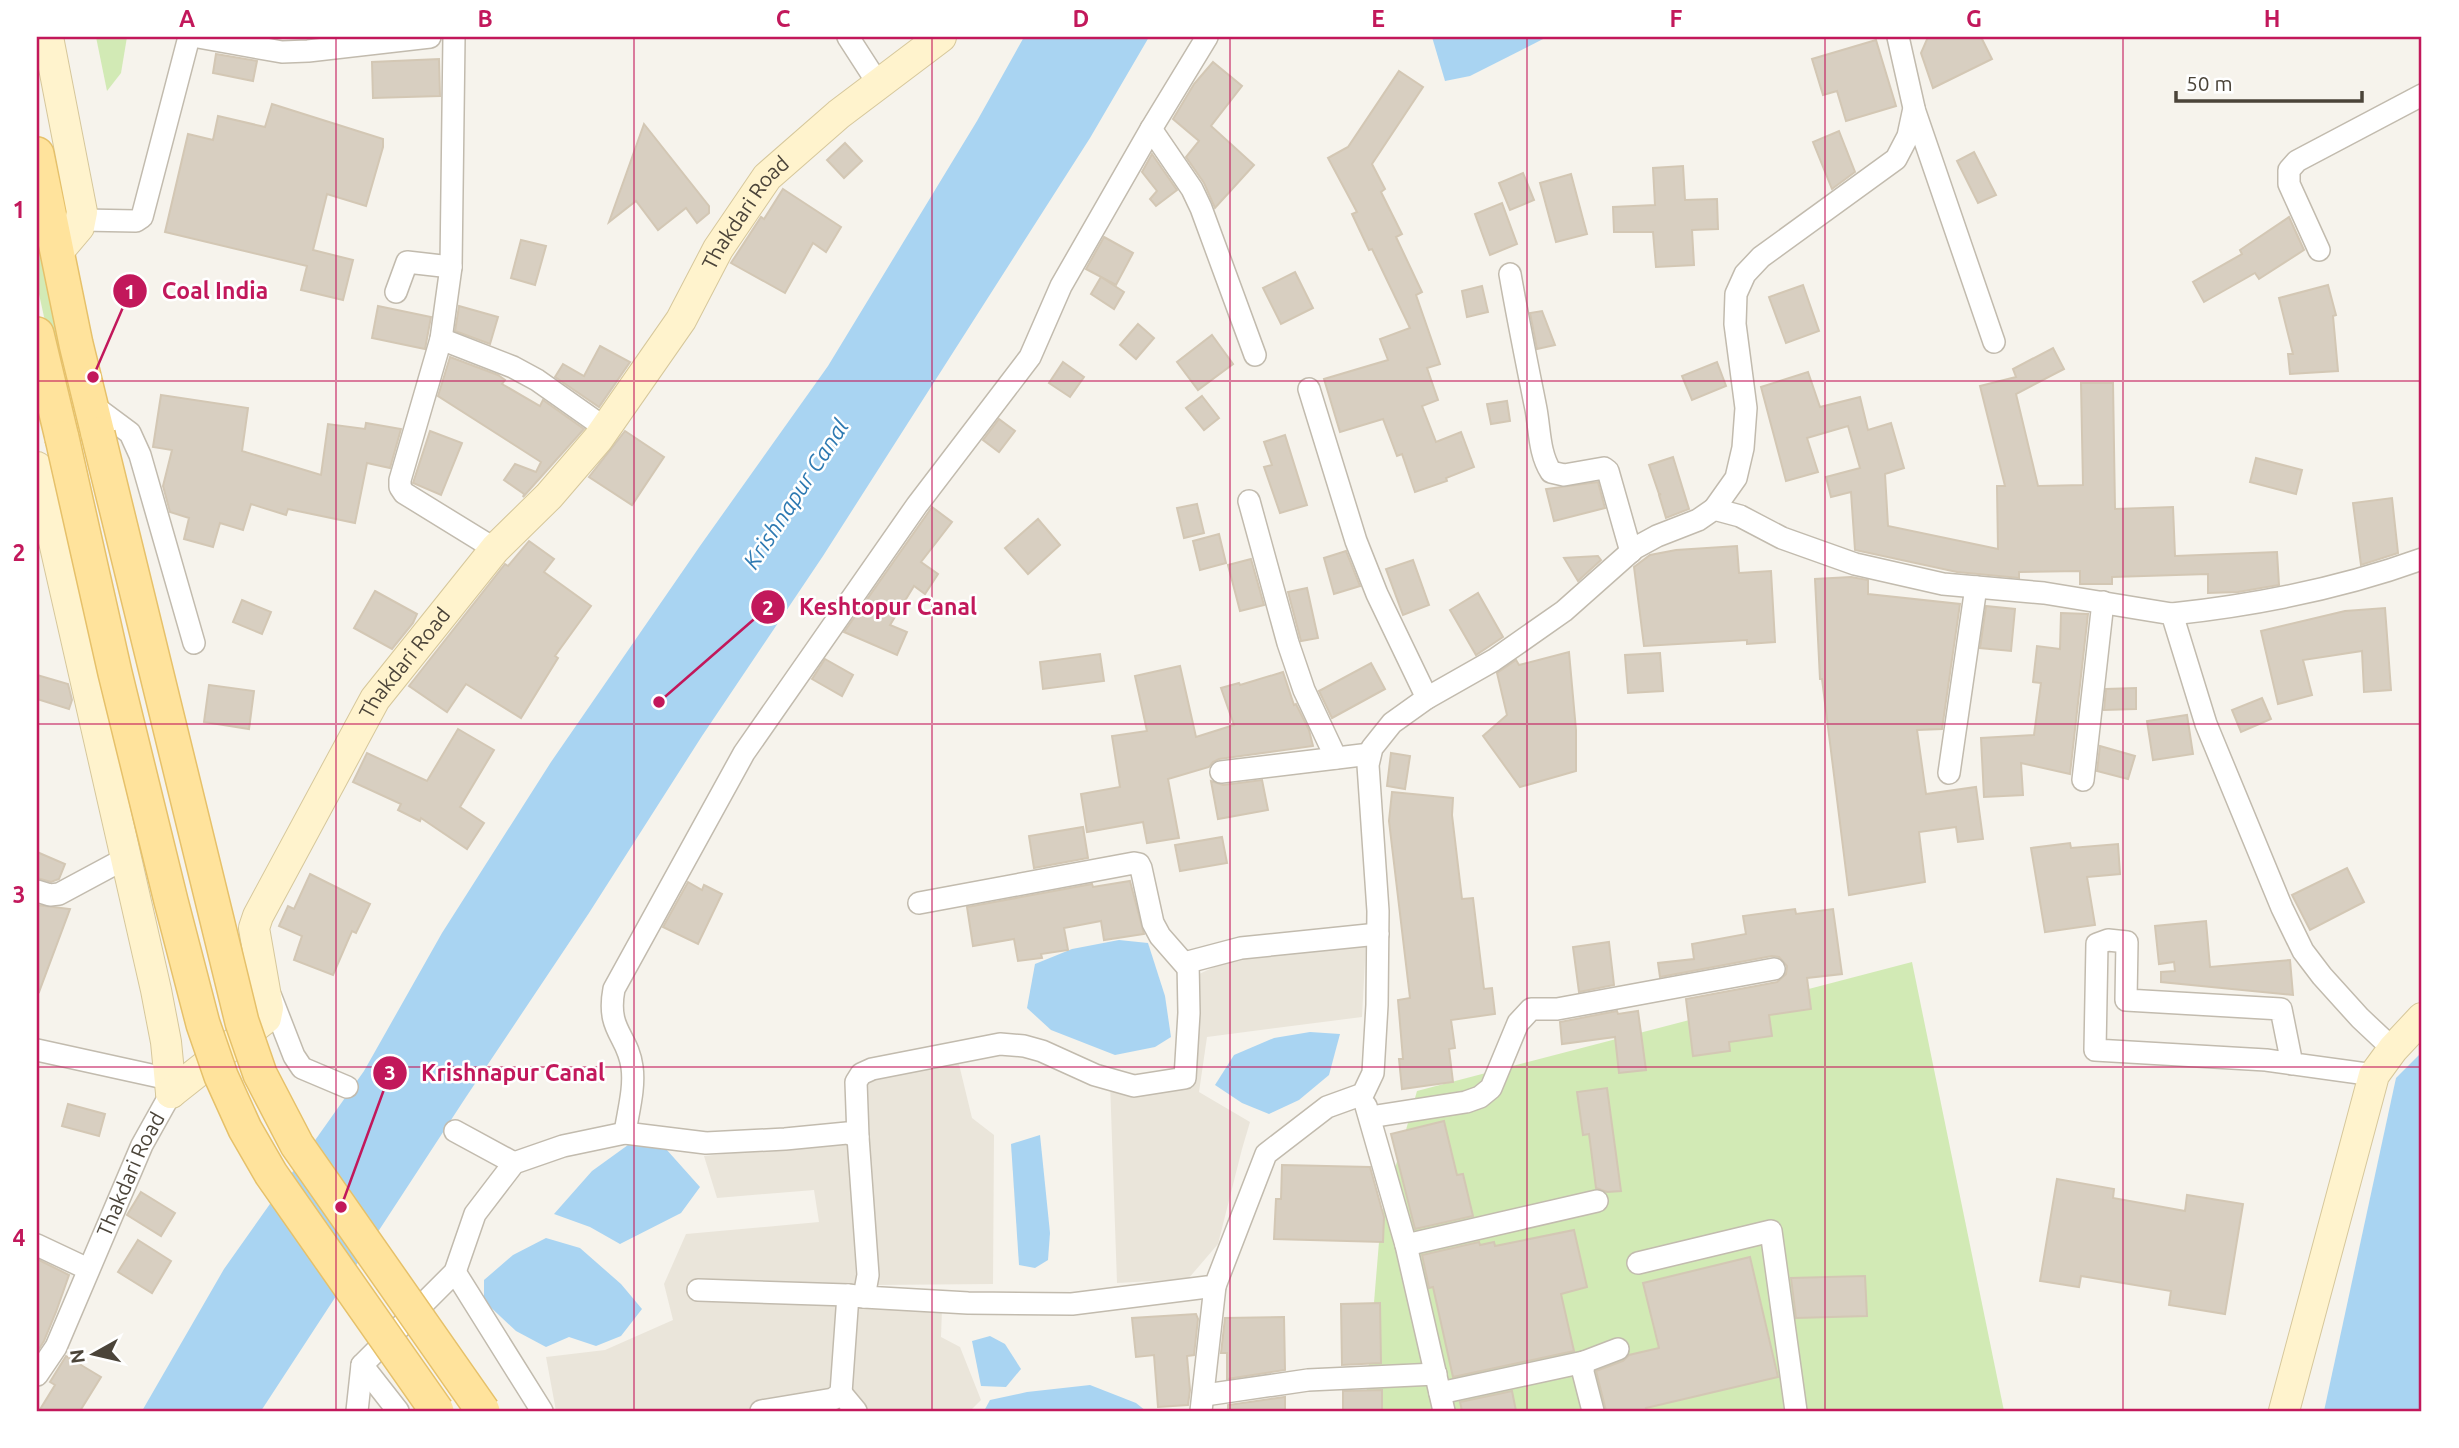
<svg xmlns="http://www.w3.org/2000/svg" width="2459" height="1448" font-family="Ubuntu,sans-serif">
<rect width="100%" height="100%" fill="#f6f3ec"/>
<!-- residential -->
<g fill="#eae5da">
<polygon points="1366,942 1362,1017 1207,1037 1199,1092 1250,1122 1242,1149 1218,1244 1188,1279 1117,1283 1110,1082 1189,1065 1197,975 1240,955"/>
<polygon points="956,1052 972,1118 994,1135 993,1284 876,1285 867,1076"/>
<polygon points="830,1143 849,1145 857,1296 942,1308 941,1337 960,1347 981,1400 970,1411 556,1411 546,1357 605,1350 673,1320 664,1284 686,1234 819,1222 814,1190 717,1198 704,1156"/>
</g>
<!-- green -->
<g fill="#d2eab5">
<polygon points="96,37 127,37 121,73 107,91"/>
<polygon points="37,216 65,360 54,362 37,285"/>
<polygon points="1912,962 2004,1411 1365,1411 1381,1218 1417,1091"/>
</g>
<!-- water -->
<g fill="#a9d4f2">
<polygon points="1024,37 1149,37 1090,138 823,556 702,736 589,913 466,1097 261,1411 142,1411 224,1269 364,1071 442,933 551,762 700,546 828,366 977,121"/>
<polygon points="1432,37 1547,37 1470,76 1445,81"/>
<polygon points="1119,940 1148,943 1165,996 1171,1037 1155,1047 1115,1055 1051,1030 1027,1008 1035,964 1072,949"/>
<polygon points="1310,1032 1340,1034 1329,1075 1299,1100 1269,1114 1242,1103 1215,1085 1234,1055 1274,1038"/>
<polygon points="2422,1052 2422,1411 2324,1411 2396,1078"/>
<polygon points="1040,1135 1050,1233 1048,1260 1035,1268 1019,1265 1011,1144"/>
<polygon points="628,1145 666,1149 700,1187 681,1213 620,1244 590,1227 554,1214 592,1171"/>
<polygon points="546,1238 580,1248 621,1284 642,1309 621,1336 596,1346 569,1337 546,1347 516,1331 484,1301 484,1280 513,1255"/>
<polygon points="990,1336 1005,1344 1021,1369 1006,1387 981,1386 972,1341"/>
<polygon points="1090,1385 1136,1403 1146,1411 984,1411 990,1400 1027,1392"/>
</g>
<!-- building -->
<g fill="#d8cfc1" stroke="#d3c7b4" stroke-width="2">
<polygon points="1928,37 1981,37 1992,59 1933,88 1921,53"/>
<polygon points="1876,40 1896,106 1846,121 1837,91 1823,95 1812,59"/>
<polygon points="216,54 257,61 253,81 213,73"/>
<polygon points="439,59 440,96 373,98 372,62"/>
<polygon points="1213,62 1242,86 1211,126 1254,165 1215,208 1204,183 1186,157 1199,141 1173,119 1194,84"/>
<polygon points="1399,71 1423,87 1372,164 1385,189 1381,192 1402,234 1396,237 1422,292 1416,295 1440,364 1427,368 1438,400 1422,406 1436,442 1461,432 1474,467 1446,478 1447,481 1415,492 1402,454 1397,456 1383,419 1340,432 1324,379 1388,360 1380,339 1410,328 1372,249 1369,250 1352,214 1357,212 1328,158 1348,147"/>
<polygon points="272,104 383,139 383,147 366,206 327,194 313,250 353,260 343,300 301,290 307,266 165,232 188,134 213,140 218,116 265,127"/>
<polygon points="644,124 709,206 709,213 697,223 686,208 658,230 636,201 609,222"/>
<polygon points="1839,131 1855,172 1832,189 1813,142"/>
<polygon points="845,143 862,161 844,178 827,160"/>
<polygon points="1974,152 1996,195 1978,203 1957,161"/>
<polygon points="1152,154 1177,190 1156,206 1150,199 1157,191 1142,172"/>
<polygon points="1683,166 1685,200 1717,199 1718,229 1692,230 1694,265 1656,267 1653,232 1614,232 1613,207 1655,205 1653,168"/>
<polygon points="1523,173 1534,200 1510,210 1499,183"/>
<polygon points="1571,174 1587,234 1556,242 1540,183"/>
<polygon points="783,189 841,227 826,252 813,243 785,293 731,263 761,217 764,219"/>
<polygon points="1502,203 1517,244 1490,255 1475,214"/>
<polygon points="2289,217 2304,250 2259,279 2255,273 2204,302 2193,282 2242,254 2240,250"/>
<polygon points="1104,237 1133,253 1116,285 1086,269"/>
<polygon points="521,240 546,246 535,285 511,278"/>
<polygon points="1295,272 1313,308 1281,324 1263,288"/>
<polygon points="1101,277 1124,292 1114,309 1091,294"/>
<polygon points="1803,285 1819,331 1786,343 1769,297"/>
<polygon points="2328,285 2336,315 2333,316 2338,371 2290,374 2288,354 2293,354 2279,298"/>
<polygon points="1482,286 1488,312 1467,317 1462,291"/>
<polygon points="378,306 431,317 425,349 372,338"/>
<polygon points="459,306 498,317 490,344 455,331"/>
<polygon points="1542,311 1555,345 1537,349 1530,313"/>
<polygon points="1138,324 1154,338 1136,359 1120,345"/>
<polygon points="1212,335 1233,364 1198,390 1177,362"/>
<polygon points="600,346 630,362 599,407 555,377 563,364 584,376"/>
<polygon points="2053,348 2064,369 2016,394 2038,486 2083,485 2081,383 2113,383 2115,509 2173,507 2175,556 2277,552 2279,585 2238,592 2208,593 2208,574 2112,577 2112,584 2080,584 2080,571 2019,572 2019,578 1957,572 1855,550 1851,492 1831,497 1826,477 1860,468 1848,426 1807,438 1818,472 1786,481 1761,387 1808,372 1820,407 1860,397 1868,430 1891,423 1904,468 1885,474 1888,526 1998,549 1997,486 2005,486 1980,386 2016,377 2013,369"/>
<polygon points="450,357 498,375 505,380 502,384 540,406 543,400 584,429 523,497 524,494 504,480 515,464 536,472 541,462 438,396"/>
<polygon points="1063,362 1084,377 1070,397 1049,383"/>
<polygon points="1717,362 1726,386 1692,400 1682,376"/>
<polygon points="161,395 248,408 242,451 321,475 328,424 365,429 366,423 401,429 390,468 367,463 355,523 288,509 286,515 251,504 243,530 220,523 213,547 184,539 189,518 170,512 163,486 172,450 153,447"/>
<polygon points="1202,396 1219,418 1204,430 1186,408"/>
<polygon points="1507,401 1510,421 1491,424 1487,404"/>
<polygon points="999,419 1015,431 999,452 983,440"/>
<polygon points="430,431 462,443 441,495 413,483"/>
<polygon points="625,431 664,457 632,505 589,477"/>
<polygon points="1285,435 1307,505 1280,513 1264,467 1272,465 1264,442"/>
<polygon points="1673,457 1689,509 1666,518 1659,495 1661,494 1659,494 1649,465"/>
<polygon points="2256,458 2302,470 2296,494 2250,482"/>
<polygon points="1598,482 1605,508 1554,521 1546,489"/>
<polygon points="2392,498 2398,553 2361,565 2353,503"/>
<polygon points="1197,504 1204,533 1184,538 1177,508"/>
<polygon points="932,507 952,522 921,562 938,574 925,594 914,586 890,625 907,632 897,655 844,632"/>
<polygon points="1038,519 1060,545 1028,574 1005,548"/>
<polygon points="1219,534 1226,563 1200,570 1193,541"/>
<polygon points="529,541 554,559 544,572 591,606 555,656 558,658 521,718 466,684 447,712 409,686 505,564 508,566"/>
<polygon points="1737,546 1739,573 1771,571 1775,642 1747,644 1747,640 1644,646 1634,567 1650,555 1676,550"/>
<polygon points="1346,551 1360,586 1334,594 1324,558"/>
<polygon points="1598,556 1601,560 1578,581 1564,558"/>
<polygon points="1251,559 1264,605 1240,611 1228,565"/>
<polygon points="1413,560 1429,605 1403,615 1386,569"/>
<polygon points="1851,577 1868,580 1868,594 1960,604 1942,729 1917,730 1926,794 1976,787 1983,839 1958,842 1956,827 1919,832 1925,882 1849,895 1822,679 1820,679 1815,579"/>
<polygon points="1307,588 1318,638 1301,641 1288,592"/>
<polygon points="375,591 417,614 413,623 392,649 354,628"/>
<polygon points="1478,593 1503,637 1476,655 1450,610"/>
<polygon points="242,600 271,612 262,634 233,622"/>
<polygon points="1986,606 2015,609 2011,651 1980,648"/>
<polygon points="2385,608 2391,690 2364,692 2362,651 2303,660 2312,695 2278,704 2261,631 2345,611"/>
<polygon points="2061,613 2088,614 2070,774 2021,763 2023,795 1984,797 1981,738 2034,735 2041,683 2033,682 2037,646 2060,649"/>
<polygon points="1569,652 1576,730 1576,771 1520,787 1483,736 1507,715 1497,673 1516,660 1519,665"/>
<polygon points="1660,653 1663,691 1628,693 1625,655"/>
<polygon points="1100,654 1104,681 1043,689 1040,662"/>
<polygon points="825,659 853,675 842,696 812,679"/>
<polygon points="1371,663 1385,689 1332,718 1319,691"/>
<polygon points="1180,666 1196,737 1234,725 1221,688 1239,683 1240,685 1283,672 1294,705 1296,704 1309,730 1313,746 1219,759 1213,762 1209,767 1168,779 1179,838 1147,843 1143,822 1087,832 1081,794 1120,787 1112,736 1147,731 1135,676"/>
<polygon points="37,675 68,684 72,700 69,709 37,699"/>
<polygon points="209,685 254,691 249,729 204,722"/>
<polygon points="2136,688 2136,709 2104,710 2106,689"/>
<polygon points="2262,698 2271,719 2241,732 2232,710"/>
<polygon points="2187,715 2193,754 2153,760 2147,721"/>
<polygon points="458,729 494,750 460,807 484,823 467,849 421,818 420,821 398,810 401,804 353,782 367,753 427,781"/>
<polygon points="2100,746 2135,756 2128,779 2097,771"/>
<polygon points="1391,753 1410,756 1405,789 1387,786"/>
<polygon points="1262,780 1268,810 1218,819 1211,781 1223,785"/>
<polygon points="1392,792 1453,798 1452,815 1462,899 1473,898 1484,989 1492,988 1495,1014 1451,1020 1455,1048 1449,1049 1453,1082 1402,1089 1399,1059 1403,1059 1398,1000 1410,998 1389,821"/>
<polygon points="1083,827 1088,858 1034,868 1029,836"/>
<polygon points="1222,837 1227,863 1180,871 1175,845"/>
<polygon points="2070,843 2071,848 2118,844 2120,874 2087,877 2095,925 2045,932 2031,848"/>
<polygon points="37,852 65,864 59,879 51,882 37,878"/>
<polygon points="2347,868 2364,902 2310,930 2292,895"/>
<polygon points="310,874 370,904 356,933 352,931 333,975 294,960 302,936 279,926 288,906 294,909"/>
<polygon points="1130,881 1144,934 1104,940 1101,921 1064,928 1068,950 1041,954 1042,958 1018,961 1014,939 973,946 967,907 1092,884 1093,887"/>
<polygon points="688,882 702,890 704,885 722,894 698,944 663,927"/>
<polygon points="37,905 70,909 39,992 37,991"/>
<polygon points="1795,909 1796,914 1833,909 1842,974 1807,978 1811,1009 1769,1015 1772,1036 1729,1042 1730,1051 1693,1056 1686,999 1777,982 1786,974 1787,966 1779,957 1772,956 1660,977 1658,963 1694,959 1692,944 1746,934 1743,916"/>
<polygon points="2206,921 2210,967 2290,960 2293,995 2161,982 2161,972 2175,971 2174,962 2159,964 2155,926"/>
<polygon points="1609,942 1614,985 1579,992 1573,947"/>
<polygon points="1617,1011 1618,1014 1638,1011 1646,1070 1619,1073 1615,1037 1562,1044 1560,1022"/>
<polygon points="1607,1088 1621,1191 1607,1192 1596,1188 1589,1134 1583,1135 1577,1092"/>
<polygon points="68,1104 105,1114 99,1136 62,1126"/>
<polygon points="1444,1121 1457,1175 1463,1174 1473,1216 1415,1229 1391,1134"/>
<polygon points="1282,1165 1370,1167 1384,1217 1383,1242 1274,1239 1276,1199 1281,1199"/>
<polygon points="2057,1179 2114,1189 2113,1198 2185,1211 2187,1195 2243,1204 2225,1314 2169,1305 2171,1291 2081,1276 2079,1287 2040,1281"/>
<polygon points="141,1192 175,1213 161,1236 127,1215"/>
<polygon points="1574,1230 1587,1287 1561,1294 1574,1351 1453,1377 1433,1287 1429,1288 1422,1255 1479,1242 1480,1245 1494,1242 1495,1246"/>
<polygon points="138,1240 171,1261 152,1293 118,1272"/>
<polygon points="1750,1257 1778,1377 1646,1408 1647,1411 1606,1411 1596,1371 1623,1361 1629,1355 1659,1348 1643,1283"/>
<polygon points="37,1259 69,1275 56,1312 44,1341 37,1352"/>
<polygon points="1865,1276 1867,1316 1796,1318 1791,1278"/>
<polygon points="1380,1303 1381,1363 1342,1365 1341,1304"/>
<polygon points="1196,1314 1198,1319 1194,1355 1187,1356 1190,1390 1188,1405 1158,1407 1154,1355 1136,1357 1132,1318"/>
<polygon points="1284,1317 1285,1370 1227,1379 1227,1353 1221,1353 1225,1318"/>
<polygon points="66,1356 101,1377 80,1411 39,1411 55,1385 50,1382"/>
<polygon points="1382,1390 1382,1411 1343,1411 1343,1391"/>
<polygon points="1512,1391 1516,1411 1462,1411 1460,1402"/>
<polygon points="1285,1397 1285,1411 1228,1411 1228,1405"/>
</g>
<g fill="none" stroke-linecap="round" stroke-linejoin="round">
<!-- street casing -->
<g stroke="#c2bbae" stroke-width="24">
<g id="street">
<polyline points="198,37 282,52 308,51 430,37"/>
<polyline points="454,37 451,267 441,339 400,480 400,487 404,493 495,549"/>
<polyline points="848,37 879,85"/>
<polyline points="1914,109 1994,342"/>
<polyline points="1151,129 1192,189 1201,208 1255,355"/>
<polyline points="82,220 136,221 142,217 189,37"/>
<polyline points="2319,250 2289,184 2289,170 2297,161 2422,95"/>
<path d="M1510,274c8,46 17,90 26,135 4,22 3,44 15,63l13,3 40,-7 4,3 23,81"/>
<polyline points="396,292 407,262 451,267"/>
<polyline points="441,339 513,367 537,380 605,428"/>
<polyline points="1309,389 1356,541 1377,594 1427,698"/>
<polyline points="91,404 130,433 140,455 194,643"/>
<polyline points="1249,501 1288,643 1304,690 1336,758"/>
<polyline points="1714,509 1736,478 1743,448 1746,408 1735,324 1736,294 1745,274 1761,257 1896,159 1908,136 1914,108 1898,37"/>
<path d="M2172,614c84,-9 170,-26 250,-55"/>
<polyline points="1221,772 1370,754"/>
<polyline points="1949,773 1976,587"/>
<polyline points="2083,780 2103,602"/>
<polyline points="37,891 50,895 59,894 126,858"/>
<polyline points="919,903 1134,863 1139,864 1141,868 1153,923 1160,936 1188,968"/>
<polyline points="271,997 294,1056 302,1068 347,1087"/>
<polyline points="37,1050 169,1079"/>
<polyline points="2292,1064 2281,1009 2126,1000 2127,942 2108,940 2097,944 2095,1050 2266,1060 2374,1075"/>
<polyline points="1366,1106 1406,1245 1444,1411"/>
<polyline points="1370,1117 1466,1102 1480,1097 1491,1088 1518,1023 1531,1009 1557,1009 1774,969"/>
<polyline points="455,1131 514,1163"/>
<path d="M625,1133c3,-21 10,-45 7,-66 -4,-32 -26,-36 -18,-78l130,-236 173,-248 113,-148 31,-71 90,-157 56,-92"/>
<polyline points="858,1137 856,1082 861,1074 872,1069 1000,1044 1024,1046 1042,1051 1095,1075 1134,1086 1185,1078 1189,1013 1188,962 1241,948 1378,934"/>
<polyline points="37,1245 88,1269"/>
<polyline points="1406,1245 1597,1201"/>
<polyline points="1638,1263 1771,1231 1796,1411"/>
<polyline points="455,1272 542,1411"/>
<polyline points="698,1290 848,1295"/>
<polyline points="362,1365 398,1411"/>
<path id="s1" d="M37,1375l19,-28 86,-202 29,-52"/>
<polyline points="841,1393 856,1411"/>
<polyline points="1440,1393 1584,1362"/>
<polyline points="1205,1395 1308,1380 1436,1374"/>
<polyline points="357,1411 362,1365 455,1272 475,1214 514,1163 563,1146 625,1133 706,1143 785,1139 847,1133 858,1137 868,1275 864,1297 968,1303 1072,1304 1215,1286 1266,1154 1327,1107 1363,1094 1373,1073 1377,1005 1378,911 1368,765 1372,748 1392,723 1427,698 1494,660 1564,611 1635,548 1657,536 1698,520 1714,509 1740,516 1782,538 1855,564 1943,584 2044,593 2172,614 2206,724 2282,908 2303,951 2322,976 2360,1018 2393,1049"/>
<polyline points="761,1411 833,1399 841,1393 848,1295 864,1297"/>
<polyline points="1201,1411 1215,1286"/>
<polyline points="1593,1411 1583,1372 1584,1362 1618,1349"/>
</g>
</g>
<!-- secondary casing -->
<g stroke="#d6c79b" stroke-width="32">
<g id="secondary">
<polyline points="48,37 82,212 79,227 57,253"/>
<polyline points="37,467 156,990 166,1042 171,1093"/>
<path id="s2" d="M171,1093l95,-75 2,-10 -14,-80 4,-12 117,-217 120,-150 54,-53 49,-57 83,-119 37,-71 49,-72 72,-63 102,-77"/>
<polyline points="2284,1411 2374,1075 2393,1049 2422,1018"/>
</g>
</g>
<!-- primary casing -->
<g stroke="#e6c16a" stroke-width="36">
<g id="primary">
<polyline points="37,154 76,344 98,434"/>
<polyline points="37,334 62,438"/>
</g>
</g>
<!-- street -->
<use href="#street" stroke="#fff" stroke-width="21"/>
<!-- secondary -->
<use href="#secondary" stroke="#fff3cd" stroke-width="30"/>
<!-- primary -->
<use href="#primary" stroke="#ffe39c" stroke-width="33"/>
<!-- primary-bridge casing -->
<g stroke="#e6c16a" stroke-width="36" stroke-linecap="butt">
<g id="primary-bridge">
<polyline points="98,434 242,1022 260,1074 297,1145 483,1411"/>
<polyline points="62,438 115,673 171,901 203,1024 221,1076 245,1129 271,1174 437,1411"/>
</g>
</g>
<!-- primary-bridge -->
<use href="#primary-bridge" stroke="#ffe39c" stroke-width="33"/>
</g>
<!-- grid -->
<path fill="none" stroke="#c2185b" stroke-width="2" stroke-opacity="0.55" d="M336,37v1374M634,37v1374M932,37v1374M1230,37v1374M1527,37v1374M1825,37v1374M2123,37v1374M37,381h2385M37,724h2385M37,1067h2385"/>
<g text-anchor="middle" stroke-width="5" stroke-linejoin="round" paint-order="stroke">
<!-- street labels -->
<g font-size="21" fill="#4b4439" stroke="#fff">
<text dy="7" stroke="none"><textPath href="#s2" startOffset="1085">Thakdari Road</textPath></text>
<text dy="7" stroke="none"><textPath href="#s2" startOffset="518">Thakdari Road</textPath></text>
<text dy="7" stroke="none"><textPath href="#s1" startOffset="222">Thakdari Road</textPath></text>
</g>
<!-- water labels -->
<g font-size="23" font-style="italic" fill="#2e7ab2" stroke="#fff">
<text transform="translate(796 494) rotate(-57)" y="8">Krishnapur Canal</text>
</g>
</g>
<!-- callouts -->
<path fill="none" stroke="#c2185b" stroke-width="2.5" d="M93 377L130 291M659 702L768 607M341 1207L390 1073"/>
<g fill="#c2185b" stroke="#fff" stroke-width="2.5">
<circle cx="93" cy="377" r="7"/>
<circle cx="659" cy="702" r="7"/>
<circle cx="341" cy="1207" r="7"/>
<circle cx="130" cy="291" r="18"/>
<circle cx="768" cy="607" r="18"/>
<circle cx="390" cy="1073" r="18"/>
</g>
<g font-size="21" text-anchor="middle" font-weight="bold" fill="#fff">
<text x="130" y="299">1</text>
<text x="768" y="615">2</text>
<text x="390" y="1080">3</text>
</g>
<g font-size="23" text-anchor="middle" font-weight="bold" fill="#c2185b" stroke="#fff" stroke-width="5" stroke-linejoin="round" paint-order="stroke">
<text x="215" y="299">Coal India</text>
<text x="888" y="615">Keshtopur Canal</text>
<text x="513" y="1081">Krishnapur Canal</text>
</g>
<!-- border -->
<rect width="2459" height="1448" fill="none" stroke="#ffffff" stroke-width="77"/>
<!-- north arrow -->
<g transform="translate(94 1354) rotate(262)" stroke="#ffffff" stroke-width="5" paint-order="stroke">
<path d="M0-5L12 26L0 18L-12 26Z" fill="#4b4439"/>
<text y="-10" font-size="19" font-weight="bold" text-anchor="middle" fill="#4b4439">N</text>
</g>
<!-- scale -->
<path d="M2176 91v10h186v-10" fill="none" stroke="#4b4439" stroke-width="3.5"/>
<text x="2186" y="91" font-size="21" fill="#4b4439" stroke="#ffffff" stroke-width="5" paint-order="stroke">50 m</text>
<rect x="38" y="38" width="2382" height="1372" fill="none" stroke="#c2185b" stroke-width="2.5"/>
<g font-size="23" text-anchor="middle" font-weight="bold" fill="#c2185b">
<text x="187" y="27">A</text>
<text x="485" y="27">B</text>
<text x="783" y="27">C</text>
<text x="1081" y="27">D</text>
<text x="1378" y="27">E</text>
<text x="1676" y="27">F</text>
<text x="1974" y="27">G</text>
<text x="2272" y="27">H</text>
<text x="19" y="218">1</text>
<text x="19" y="561">2</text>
<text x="19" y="903">3</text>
<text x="19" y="1246">4</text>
</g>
</svg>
